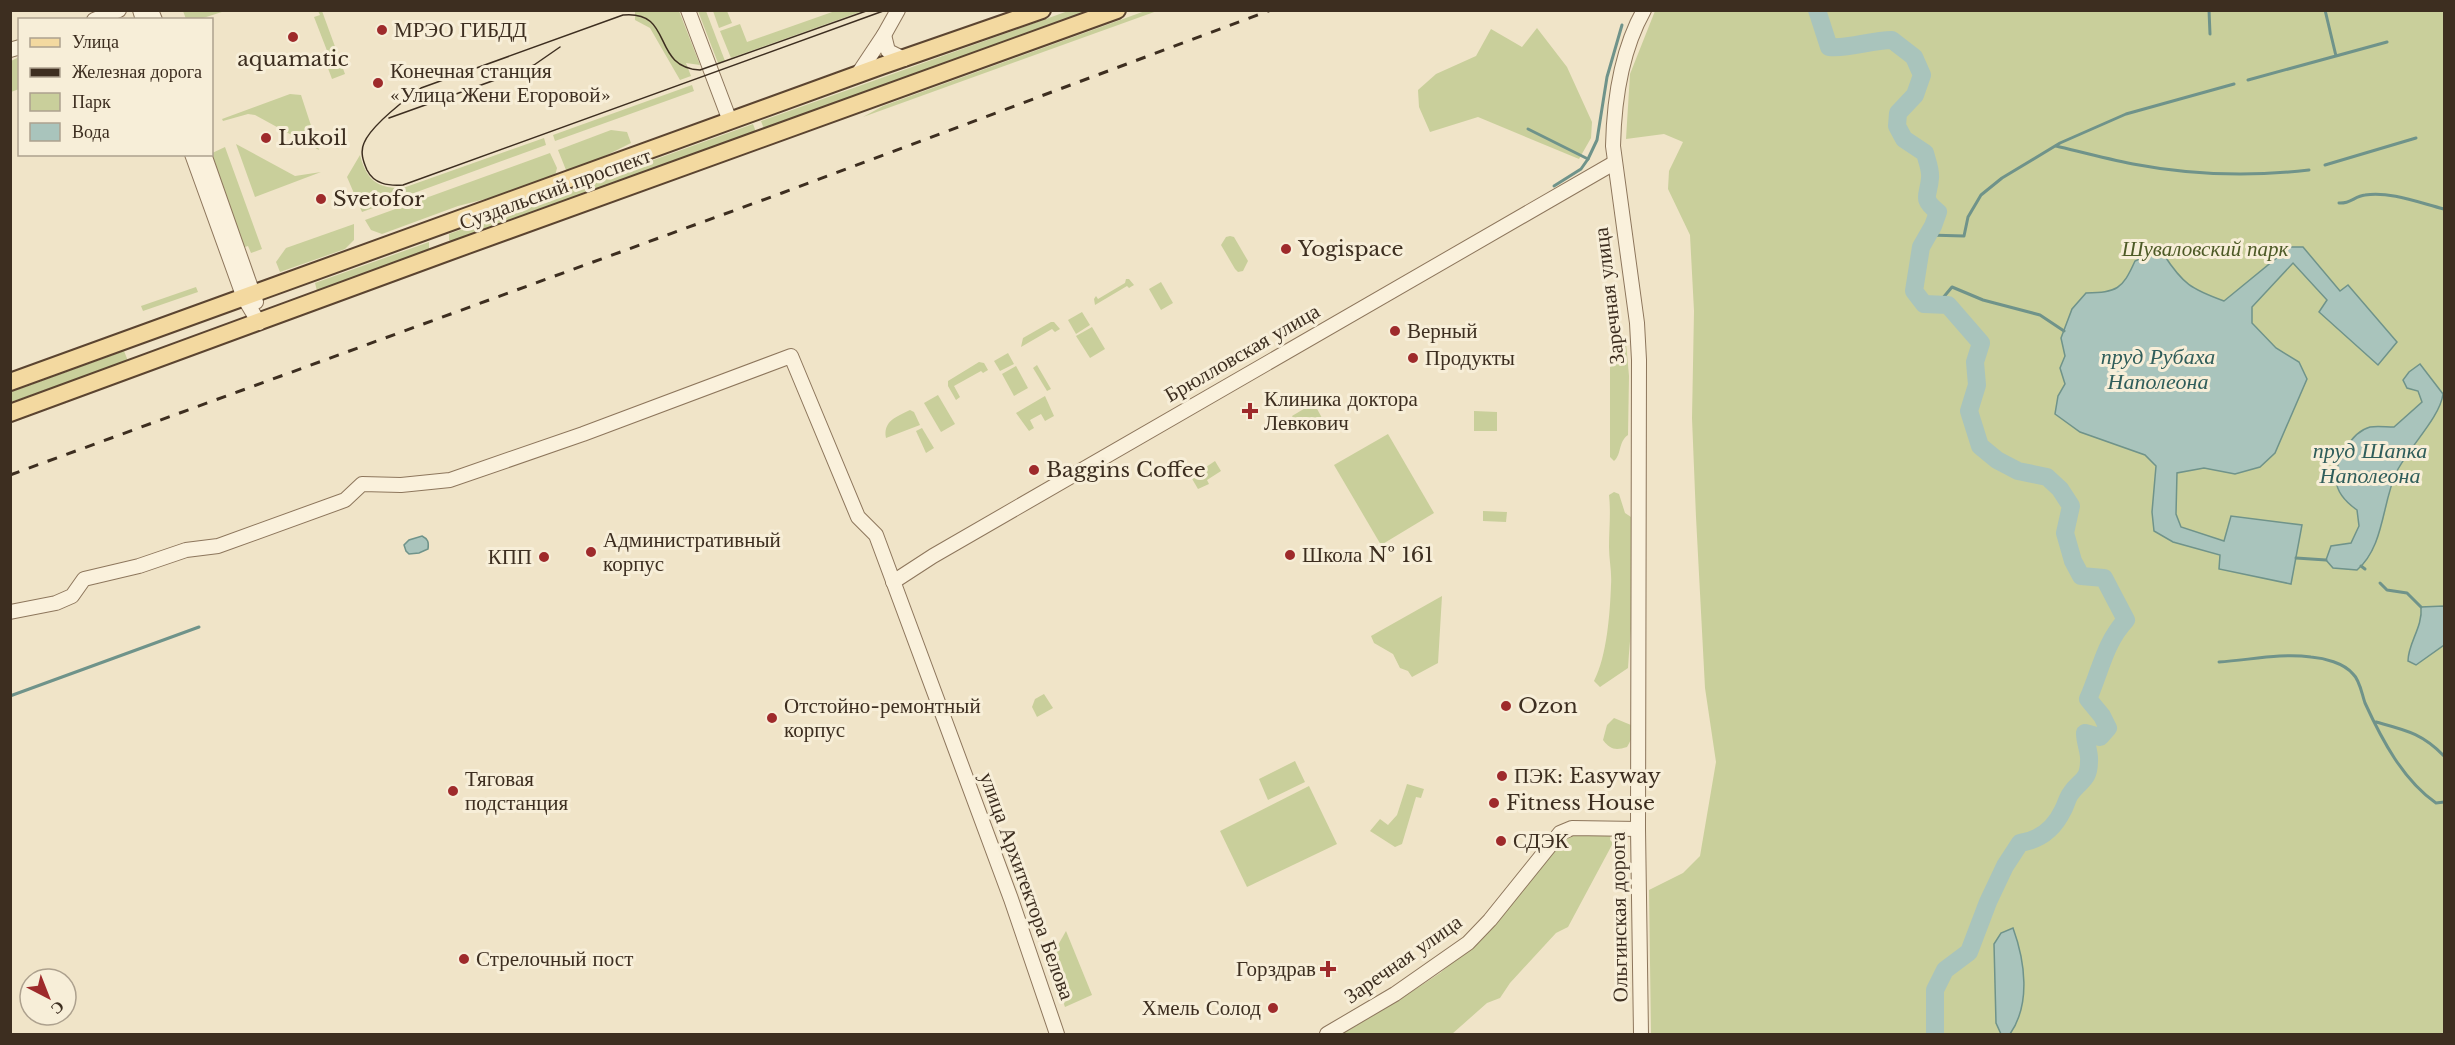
<svg xmlns="http://www.w3.org/2000/svg" width="2455" height="1045" font-family="'Libre Baskerville',serif">
<rect width="100%" height="100%" fill="#f0e4c8"/>
<!-- green -->
<g fill="#c9cf9b">
<polygon points="183,11 183,10 225,11 200,19 186,19"/>
<polygon points="318,11 322,11 345,74 332,79 326,63 331,61 314,17 320,15"/>
<polygon points="635,11 679,11 700,65 686,63 691,76 680,80 650,28 635,20"/>
<polygon points="698,11 706,11 725,61 718,63"/>
<polygon points="713,11 727,11 732,23 719,28"/>
<polygon points="835,11 863,11 731,58 720,31 740,24 747,42"/>
<polygon points="1068,11 1091,11 764,129 761,121"/>
<polygon points="1145,11 1157,11 863,117 883,106"/>
<polygon points="1655,11 2444,11 2444,1034 1651,1034 1649,890 1683,873 1700,856 1716,762 1705,688 1696,517 1692,418 1694,311 1690,235 1668,189 1669,171 1683,142 1664,134 1626,139 1630,74"/>
<polygon points="1537,28 1567,67 1592,122 1591,138 1579,159 1478,117 1430,132 1419,107 1418,90 1436,74 1476,56 1491,29 1522,47"/>
<polygon points="19,57 19,89 11,92 11,61"/>
<polygon points="692,85 694,91 555,141 553,135"/>
<polygon points="290,94 301,95 319,150 255,115 248,114 223,121 222,119"/>
<polygon points="753,124 756,132 452,242 449,240 449,234"/>
<polygon points="611,130 627,132 631,143 589,164 566,170 558,150"/>
<path d="M544,138l2,7 -184,67 -15,-35 13,-22c6,24 17,34 43,33z"/>
<polygon points="236,144 295,176 321,172 255,197"/>
<polygon points="225,147 262,249 251,253 248,246 242,248 208,155"/>
<polygon points="550,153 557,168 555,176 501,195 458,206 382,234 371,230 365,220"/>
<polygon points="354,224 354,240 345,249 280,272 276,262 286,248"/>
<polygon points="1230,236 1234,237 1248,261 1243,271 1238,272 1235,269 1221,245 1226,237"/>
<polygon points="429,242 429,248 432,250 317,291 315,283"/>
<polygon points="1126,279 1129,279 1134,285 1129,288 1127,286 1095,305 1094,299 1096,296 1098,299 1125,283"/>
<polygon points="1161,282 1173,303 1161,310 1149,289"/>
<polygon points="196,287 198,292 143,311 141,306"/>
<polygon points="1082,312 1090,325 1076,334 1068,320"/>
<polygon points="1051,322 1054,322 1060,329 1055,332 1052,329 1021,347 1023,338"/>
<polygon points="1092,327 1105,349 1090,358 1076,336"/>
<path d="M1623,337l3,5 3,34 -1,59c-10,7 -6,19 -14,26l-4,-4v-114z"/>
<polygon points="124,351 128,361 11,402 11,392"/>
<polygon points="1008,353 1014,364 1000,371 994,361"/>
<polygon points="979,362 984,363 988,370 983,373 981,371 954,386 960,397 956,400 948,386 948,381"/>
<polygon points="1037,365 1051,389 1047,391 1033,368"/>
<polygon points="1016,366 1028,388 1014,396 1002,374"/>
<polygon points="938,395 955,424 941,432 924,403"/>
<polygon points="1045,396 1054,416 1045,421 1041,414 1030,420 1034,428 1029,431 1016,413"/>
<polygon points="1307,407 1312,409 1316,407 1322,418 1313,423 1311,419 1298,426 1292,416"/>
<path d="M910,410l4,2 6,13 -34,13c-3,-17 10,-21 24,-28z"/>
<polygon points="1474,411 1497,412 1497,431 1474,431"/>
<polygon points="922,428 934,448 926,453 916,431"/>
<polygon points="1388,434 1434,513 1381,545 1334,465"/>
<polygon points="1215,461 1221,471 1207,480 1209,484 1198,489 1191,477"/>
<path d="M1614,492l5,2 6,19 6,4c8,45 0,105 -3,151l-28,19 -6,-6c13,-25 16,-68 17,-96 1,-13 -2,-25 -2,-38 0,-18 2,-34 0,-52z"/>
<polygon points="1483,511 1507,512 1506,522 1483,521"/>
<polygon points="1442,596 1438,663 1412,677 1408,671 1400,668 1393,654 1374,643 1371,636"/>
<polygon points="1044,694 1053,708 1037,717 1032,707 1035,699"/>
<path d="M1614,718l17,7 1,13 -5,9c-12,4 -17,2 -24,-7l4,-15z"/>
<polygon points="1295,761 1305,782 1268,800 1259,779"/>
<polygon points="1407,784 1424,789 1421,798 1416,797 1402,844 1395,847 1370,831 1380,819 1388,825 1397,815"/>
<polygon points="1309,786 1337,844 1247,887 1220,831"/>
<polygon points="1611,833 1610,840 1613,843 1568,927 1556,933 1510,983 1500,998 1487,1003 1452,1034 1342,1034 1396,1002 1440,973 1472,946 1564,838 1573,834"/>
<polygon points="1066,931 1092,995 1065,1007 1049,961"/>
</g>
<!-- water -->
<g fill="#a9c4bc" stroke="#6f938a" stroke-width="1.5">
<path d="M2290,247h13l37,44 8,-6 49,57 -19,23 -59,-53 8,-12 -34,-37 -41,44v16l24,25 23,14 8,17 -32,74 -15,14 -25,7 -31,-6 -27,5 -1,41 5,13 43,14 7,-25 71,9 -11,59 -72,-15 1,-14 -47,-13 -19,-11 -2,-19 4,-46 -11,-11 -65,-23 -25,-18 3,-18 7,-12 -5,-16 5,-12 -4,-18 11,-29 14,-16c31,-1 36,-3 49,-32l16,-7 13,1c19,29 27,34 60,46z"/>
<path d="M2420,364l23,30c-3,24 -35,54 -47,79 -14,31 -12,74 -39,97l-24,-2 -7,-8 5,-14 20,-3 8,-17 -2,-16c-10,-7 -20,-16 -21,-30 -1,-18 15,-48 34,-53 7,-1 16,0 24,0l28,-25 -4,-11 -11,-3 -4,-8 6,-8z"/>
<path d="M422,536c6,3 7,6 6,13l-9,4 -10,1 -3,-3 -2,-6 5,-5z"/>
<path d="M2444,606v39l-28,20 -8,-4c0,-18 15,-34 13,-54z"/>
<path d="M2013,928c12,33 18,76 -3,106h-9l-5,-11 -2,-79 7,-11z"/>
</g>
<g fill="none" stroke-linecap="round" stroke-linejoin="round">
<!-- stream -->
<g stroke="#6f938a" stroke-width="3">
<polyline points="2209,10 2210,34"/>
<polyline points="2248,80 2387,42 2336,56 2325,10"/>
<polyline points="1528,129 1588,159 1581,169 1554,186"/>
<path d="M2056,146c25,6 51,13 77,18 58,11 117,13 176,6"/>
<polyline points="1588,159 1597,140 1607,77 1622,25"/>
<polyline points="2325,165 2416,138"/>
<path d="M2339,203c11,1 16,-7 26,-8 25,-4 55,8 79,14"/>
<polyline points="1928,235 1964,236 1968,217 1981,195 2002,178 2060,143 2126,114 2234,84"/>
<polyline points="1937,305 1952,287 1983,300 2040,315 2064,331"/>
<polyline points="2296,558 2326,560"/>
<polyline points="2361,566 2365,569"/>
<polyline points="2380,583 2387,590 2407,593 2421,607"/>
<path d="M2219,662c31,-2 61,-9 92,-5 13,1 33,6 42,17 7,6 9,21 12,29 17,37 38,77 71,100l8,-1"/>
<polyline points="10,696 199,627"/>
<path d="M2376,722c29,8 46,11 68,34"/>
</g>
<!-- river -->
<path stroke="#a9c4bc" stroke-width="18" d="M1817,10l12,37c22,2 41,-7 63,-7l22,17 8,18 -7,20 -17,18 -1,13 7,13 21,14c2,8 6,17 5,25 -1,18 -10,20 8,34l-5,14 -12,21 -7,44 10,13 24,1 33,38 -6,19 2,23 -8,26 11,35 17,14 21,11 29,6 13,12 11,17 -6,27 8,28 8,15 23,2 22,42c-21,22 -26,52 -38,79l14,17 6,12 -8,9 -15,-4c0,10 5,20 4,28 0,20 -9,19 -18,32 -4,5 -5,12 -8,17 -9,19 -23,30 -43,33l-15,23 -17,36 -19,50 -24,18 -10,20v44"/>
<!-- minor casing -->
<g stroke="#8d765c" stroke-width="16">
<g id="minor">
<polyline points="140,10 143,20"/>
<polyline points="151,10 155,20"/>
<polyline points="688,10 730,121"/>
<polyline points="94,20 119,10"/>
<polyline points="884,35 898,10"/>
<polyline points="10,50 20,47"/>
<polyline points="858,74 884,35 888,51 904,59"/>
<polyline points="192,154 244,298 259,323"/>
<polyline points="204,154 256,302"/>
<polyline points="893,582 933,556 1614,163"/>
<polyline points="10,612 56,603 72,596 84,579 139,566 186,550 218,546 345,500 362,484 401,485 450,480 583,434 791,356 858,517 876,535 1011,899 1057,1034"/>
<polyline points="1327,1034 1395,994 1468,943 1490,920 1560,833 1572,828 1638,829"/>
<path d="M1641,1034l-3,-205 1,-469 -2,-37 -24,-177c1,-46 8,-95 31,-136"/>
</g>
</g>
<!-- major casing -->
<g stroke="#5b4430" stroke-width="20">
<g id="major">
<polyline points="10,382 881,66 1042,10"/>
<polyline points="10,413 448,252 1117,10"/>
</g>
</g>
<!-- minor -->
<use href="#minor" stroke="#faf1dc" stroke-width="14"/>
<!-- major -->
<use href="#major" stroke="#f3d9a0" stroke-width="16"/>
<!-- tram -->
<g stroke="#3d2e20" stroke-width="1.5">
<path d="M869,10l-169,60c-50,-3 -25,-60 -77,-55l-202,73c-15,11 -50,38 -57,55 -4,9 -1,18 3,27 7,14 21,16 36,15l483,-175"/>
<polyline points="389,118 523,70 534,65 560,47"/>
</g>
<!-- rail -->
<polyline stroke="#3d2e20" stroke-width="3" stroke-dasharray="10 10" stroke-linecap="butt" points="10,475 782,193 1271,10"/>
</g>
<!-- markers -->
<g fill="#9e2a2b" stroke="#f7eed8" stroke-width="2">
<circle cx="382" cy="30" r="6"/>
<circle cx="293" cy="37" r="6"/>
<circle cx="378" cy="83" r="6"/>
<circle cx="266" cy="138" r="6"/>
<circle cx="321" cy="199" r="6"/>
<circle cx="1286" cy="249" r="6"/>
<circle cx="1395" cy="331" r="6"/>
<circle cx="1413" cy="358" r="6"/>
<path d="M1247 402h6v6h6v6h-6v6h-6v-6h-6v-6h6z"/>
<circle cx="1034" cy="470" r="6"/>
<circle cx="591" cy="552" r="6"/>
<circle cx="1290" cy="555" r="6"/>
<circle cx="544" cy="557" r="6"/>
<circle cx="1506" cy="706" r="6"/>
<circle cx="772" cy="718" r="6"/>
<circle cx="1502" cy="776" r="6"/>
<circle cx="453" cy="791" r="6"/>
<circle cx="1494" cy="803" r="6"/>
<circle cx="1501" cy="841" r="6"/>
<circle cx="464" cy="959" r="6"/>
<path d="M1325 960h6v6h6v6h-6v6h-6v-6h-6v-6h6z"/>
<circle cx="1273" cy="1008" r="6"/>
</g>
<g text-anchor="middle" stroke-width="6" stroke-linejoin="round" paint-order="stroke">
<!-- poi labels -->
<g font-size="21" fill="#3d2e20" stroke="#f7eed8" text-anchor="start">
<text x="394" y="37">МРЭО ГИБДД</text>
<text x="293" y="66" text-anchor="middle">aquamatic</text>
<text x="390" y="78">Конечная станция<tspan x="390" dy="24">«Улица Жени Егоровой»</tspan></text>
<text x="278" y="145">Lukoil</text>
<text x="333" y="206">Svetofor</text>
<text x="1298" y="256">Yogispace</text>
<text x="1407" y="338">Верный</text>
<text x="1425" y="365">Продукты</text>
<text x="1264" y="406">Клиника доктора<tspan x="1264" dy="24">Левкович</tspan></text>
<text x="1046" y="477">Baggins Coffee</text>
<text x="603" y="547">Административный<tspan x="603" dy="24">корпус</tspan></text>
<text x="1302" y="562">Школа № 161</text>
<text x="532" y="564" text-anchor="end">КПП</text>
<text x="784" y="713">Отстойно-ремонтный<tspan x="784" dy="24">корпус</tspan></text>
<text x="1518" y="713">Ozon</text>
<text x="1514" y="783">ПЭК: Easyway</text>
<text x="465" y="786">Тяговая<tspan x="465" dy="24">подстанция</tspan></text>
<text x="1506" y="810">Fitness House</text>
<text x="1513" y="848">СДЭК</text>
<text x="476" y="966">Стрелочный пост</text>
<text x="1316" y="976" text-anchor="end">Горздрав</text>
<text x="1261" y="1015" text-anchor="end">Хмель Солод</text>
</g>
<!-- street labels -->
<g font-size="21" fill="#3d2e20" stroke="#f7eed8">
<text transform="translate(555 189) rotate(-20)" y="7">Суздальский проспект</text>
<text transform="translate(1609 296) rotate(-97)" y="7">Заречная улица</text>
<text transform="translate(1242 353) rotate(-30)" y="7">Брюлловская улица</text>
<text transform="translate(1027 886) rotate(70)" y="7">улица Архитектора Белова</text>
<text transform="translate(1619 917) rotate(-91)" y="7">Ольгинская дорога</text>
<text transform="translate(1403 959) rotate(-35)" y="7">Заречная улица</text>
</g>
<!-- park labels -->
<g font-size="21" font-style="italic" fill="#4d5a26" stroke="#f7eed8">
<text x="2205" y="256">Шуваловский парк</text>
</g>
<!-- water labels -->
<g font-size="22" font-style="italic" fill="#2f5d5a" stroke="#f7eed8">
<text x="2158" y="364">пруд Рубаха<tspan x="2158" dy="25">Наполеона</tspan></text>
<text x="2370" y="458">пруд Шапка<tspan x="2370" dy="25">Наполеона</tspan></text>
</g>
</g>
<!-- border -->
<rect width="2455" height="1045" fill="none" stroke="#3d2e20" stroke-width="24"/>
<!-- legend -->
<rect x="18" y="18" width="195" height="138" fill="#f7eed8" stroke="#ada18e" stroke-width="1.5"/>
<rect x="30" y="38" width="30" height="9" fill="#f3d9a0" stroke="#ada18e" stroke-width="1.5"/>
<text x="72" y="48" font-size="18" fill="#3d2e20">Улица</text>
<rect x="30" y="68" width="30" height="9" fill="#3d2e20" stroke="#ada18e" stroke-width="1.5"/>
<text x="72" y="78" font-size="18" fill="#3d2e20">Железная дорога</text>
<rect x="30" y="93" width="30" height="18" fill="#c9cf9b" stroke="#ada18e" stroke-width="1.5"/>
<text x="72" y="108" font-size="18" fill="#3d2e20">Парк</text>
<rect x="30" y="123" width="30" height="18" fill="#a9c4bc" stroke="#ada18e" stroke-width="1.5"/>
<text x="72" y="138" font-size="18" fill="#3d2e20">Вода</text>
<!-- north arrow -->
<g transform="translate(48 997) rotate(138)"><circle r="28" fill="#f7eed8" stroke="#ada18e" stroke-width="1.5"/>
<path d="M0-4.5L10 22L0 15L-10 22Z" fill="#9e2a2b"/>
<text y="-9" font-size="16" font-weight="bold" text-anchor="middle" fill="#3d2e20">С</text>
</g>
</svg>
